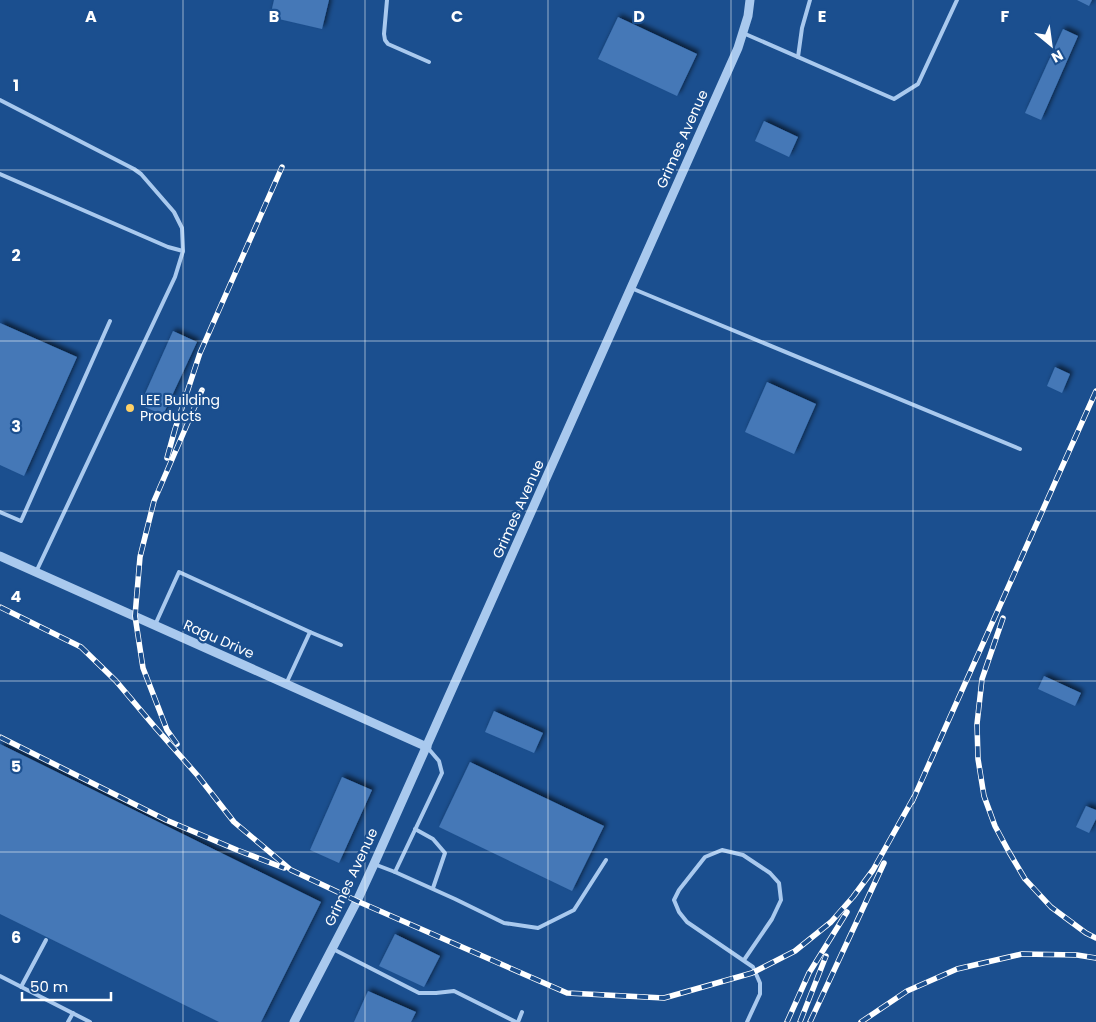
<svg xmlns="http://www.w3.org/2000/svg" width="1096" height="1022" font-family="Poppins,sans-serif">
<defs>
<filter id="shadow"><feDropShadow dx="3" dy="-3" stdDeviation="2.5" flood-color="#0009"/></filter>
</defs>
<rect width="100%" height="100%" fill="#1b4f8f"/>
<!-- building -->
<g fill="#4478b7" filter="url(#shadow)">
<polygon points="274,0 329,0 322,29 270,17"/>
<polygon points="1077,0 1092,0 1089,6"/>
<polygon points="618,17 697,54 677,96 598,59"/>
<polygon points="1063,29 1078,36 1041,120 1025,113"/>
<polygon points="764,121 798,137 789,157 755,141"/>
<polygon points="0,323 77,357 24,476 0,465"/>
<polygon points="173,331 197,342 163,415 140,405"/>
<polygon points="1055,367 1070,374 1062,393 1047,386"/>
<polygon points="767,382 816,404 794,454 745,432"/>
<polygon points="1044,676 1081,693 1075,706 1038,689"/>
<polygon points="494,711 543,733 534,753 485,732"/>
<polygon points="0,744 321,902 261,1022 219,1022 0,914"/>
<polygon points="470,762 604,826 572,891 439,827"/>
<polygon points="342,777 372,790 339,863 310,850"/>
<polygon points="1086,806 1096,810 1096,819 1089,833 1076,827"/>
<polygon points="395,934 440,956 424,987 379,966"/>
<polygon points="368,991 416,1012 411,1022 354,1022"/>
</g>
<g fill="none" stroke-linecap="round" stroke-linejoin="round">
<!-- service -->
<g stroke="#a9c9ee" stroke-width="4">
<polyline points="387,0 384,34 385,40 388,44 429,62"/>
<polyline points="743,33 894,99 918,84 957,0"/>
<polyline points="798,57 802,28 810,0"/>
<polyline points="0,100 134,169 141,174 174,212 182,228 183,251 175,277 36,572"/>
<polyline points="0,174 168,247 183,251"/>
<polyline points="631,288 1020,449"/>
<polyline points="0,512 21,521 110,321"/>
<polyline points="155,625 179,572 310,632 286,684"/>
<polyline points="310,632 341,645"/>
<polyline points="415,829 433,839 445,853 433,888"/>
<polyline points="374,864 395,872 442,773 439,761 427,747"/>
<polyline points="395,872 455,899 504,923 538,928 574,910 606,860"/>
<polyline points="333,949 419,993 436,993 454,991 516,1022"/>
<polyline points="744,960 772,919 781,900 779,883 770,873 743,855 722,850 705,857 679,890 674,900 679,912 687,922 753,967 760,983 760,994 747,1022"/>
<polyline points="0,976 90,1022"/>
<polyline points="21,987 46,940"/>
<polyline points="68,1022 73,1013"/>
<polyline points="518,1022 522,1012"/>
</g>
<!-- tertiary -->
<g stroke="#a9c9ee" stroke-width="9">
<polyline points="0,556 427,747"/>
<polyline points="294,1022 357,901 374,864 738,48 748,16 750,0"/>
</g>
<!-- rail casing -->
<g stroke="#fff" stroke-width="5.5">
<g id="rail">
<polyline points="167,458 175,429 200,353 282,167"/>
<polyline points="0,607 81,647 116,681 154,726 198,776 234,822 291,870 357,901 567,993 664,998 752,973 795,951 831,922 853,897 873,870 914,797"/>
<polyline points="1003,618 982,679 977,724 978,759 984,796 995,826 1009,852 1025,879 1051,907 1086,933 1096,938"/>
<polyline points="0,737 166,820 237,850 284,868"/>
<polyline points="177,744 167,730 143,668 135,616 140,557 154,501 202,390"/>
<polyline points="912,802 1096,391"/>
<polyline points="787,1022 809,973 847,912"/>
<polyline points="800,1022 826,956"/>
<polyline points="810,1022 884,863"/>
<polyline points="861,1022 907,991 957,969 1022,954 1077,955 1096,958"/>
</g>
</g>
<!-- rail -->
<use href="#rail" stroke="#1b4f8f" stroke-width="4" stroke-dasharray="11" stroke-linecap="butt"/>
</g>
<!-- grid -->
<path fill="none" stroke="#fff" stroke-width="1" stroke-opacity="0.55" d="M183,0v1022M365,0v1022M548,0v1022M731,0v1022M913,0v1022M0,170h1096M0,341h1096M0,511h1096M0,681h1096M0,852h1096"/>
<!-- markers -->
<circle fill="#ffd166" stroke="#1b4f8f" stroke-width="2" cx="130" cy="408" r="5"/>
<g text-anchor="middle" stroke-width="4.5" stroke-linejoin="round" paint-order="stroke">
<!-- street labels -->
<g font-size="14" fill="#fff" stroke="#1b4f8f">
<text transform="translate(682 139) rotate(-66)" y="5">Grimes Avenue</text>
<text transform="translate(518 509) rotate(-66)" y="5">Grimes Avenue</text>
<text transform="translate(219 639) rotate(24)" y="5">Ragu Drive</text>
<text transform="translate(351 877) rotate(-65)" y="5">Grimes Avenue</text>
</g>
<!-- poi labels -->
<g font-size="14" fill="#fff" stroke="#1b4f8f" text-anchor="start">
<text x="140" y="405">LEE Building<tspan x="140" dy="16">Products</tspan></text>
</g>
</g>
<g font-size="16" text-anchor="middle" font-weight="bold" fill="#fff" stroke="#1b4f8f" stroke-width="4.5" stroke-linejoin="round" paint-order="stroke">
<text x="91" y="22">A</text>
<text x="274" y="22">B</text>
<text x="457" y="22">C</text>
<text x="639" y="22">D</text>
<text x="822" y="22">E</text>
<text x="1005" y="22">F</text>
<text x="16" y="91">1</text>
<text x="16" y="261">2</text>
<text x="16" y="432">3</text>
<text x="16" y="602">4</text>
<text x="16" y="772">5</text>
<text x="16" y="943">6</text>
</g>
<!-- north arrow -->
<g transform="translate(1051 45) rotate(151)" stroke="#1b4f8f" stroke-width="4" paint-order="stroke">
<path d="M0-4L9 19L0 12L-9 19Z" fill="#ffffff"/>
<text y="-8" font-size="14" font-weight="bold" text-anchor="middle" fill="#ffffff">N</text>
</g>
<!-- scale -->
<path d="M22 992v8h89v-8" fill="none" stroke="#ffffff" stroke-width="2.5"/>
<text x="30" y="992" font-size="15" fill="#ffffff" stroke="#1b4f8f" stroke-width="4" paint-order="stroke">50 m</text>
</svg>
